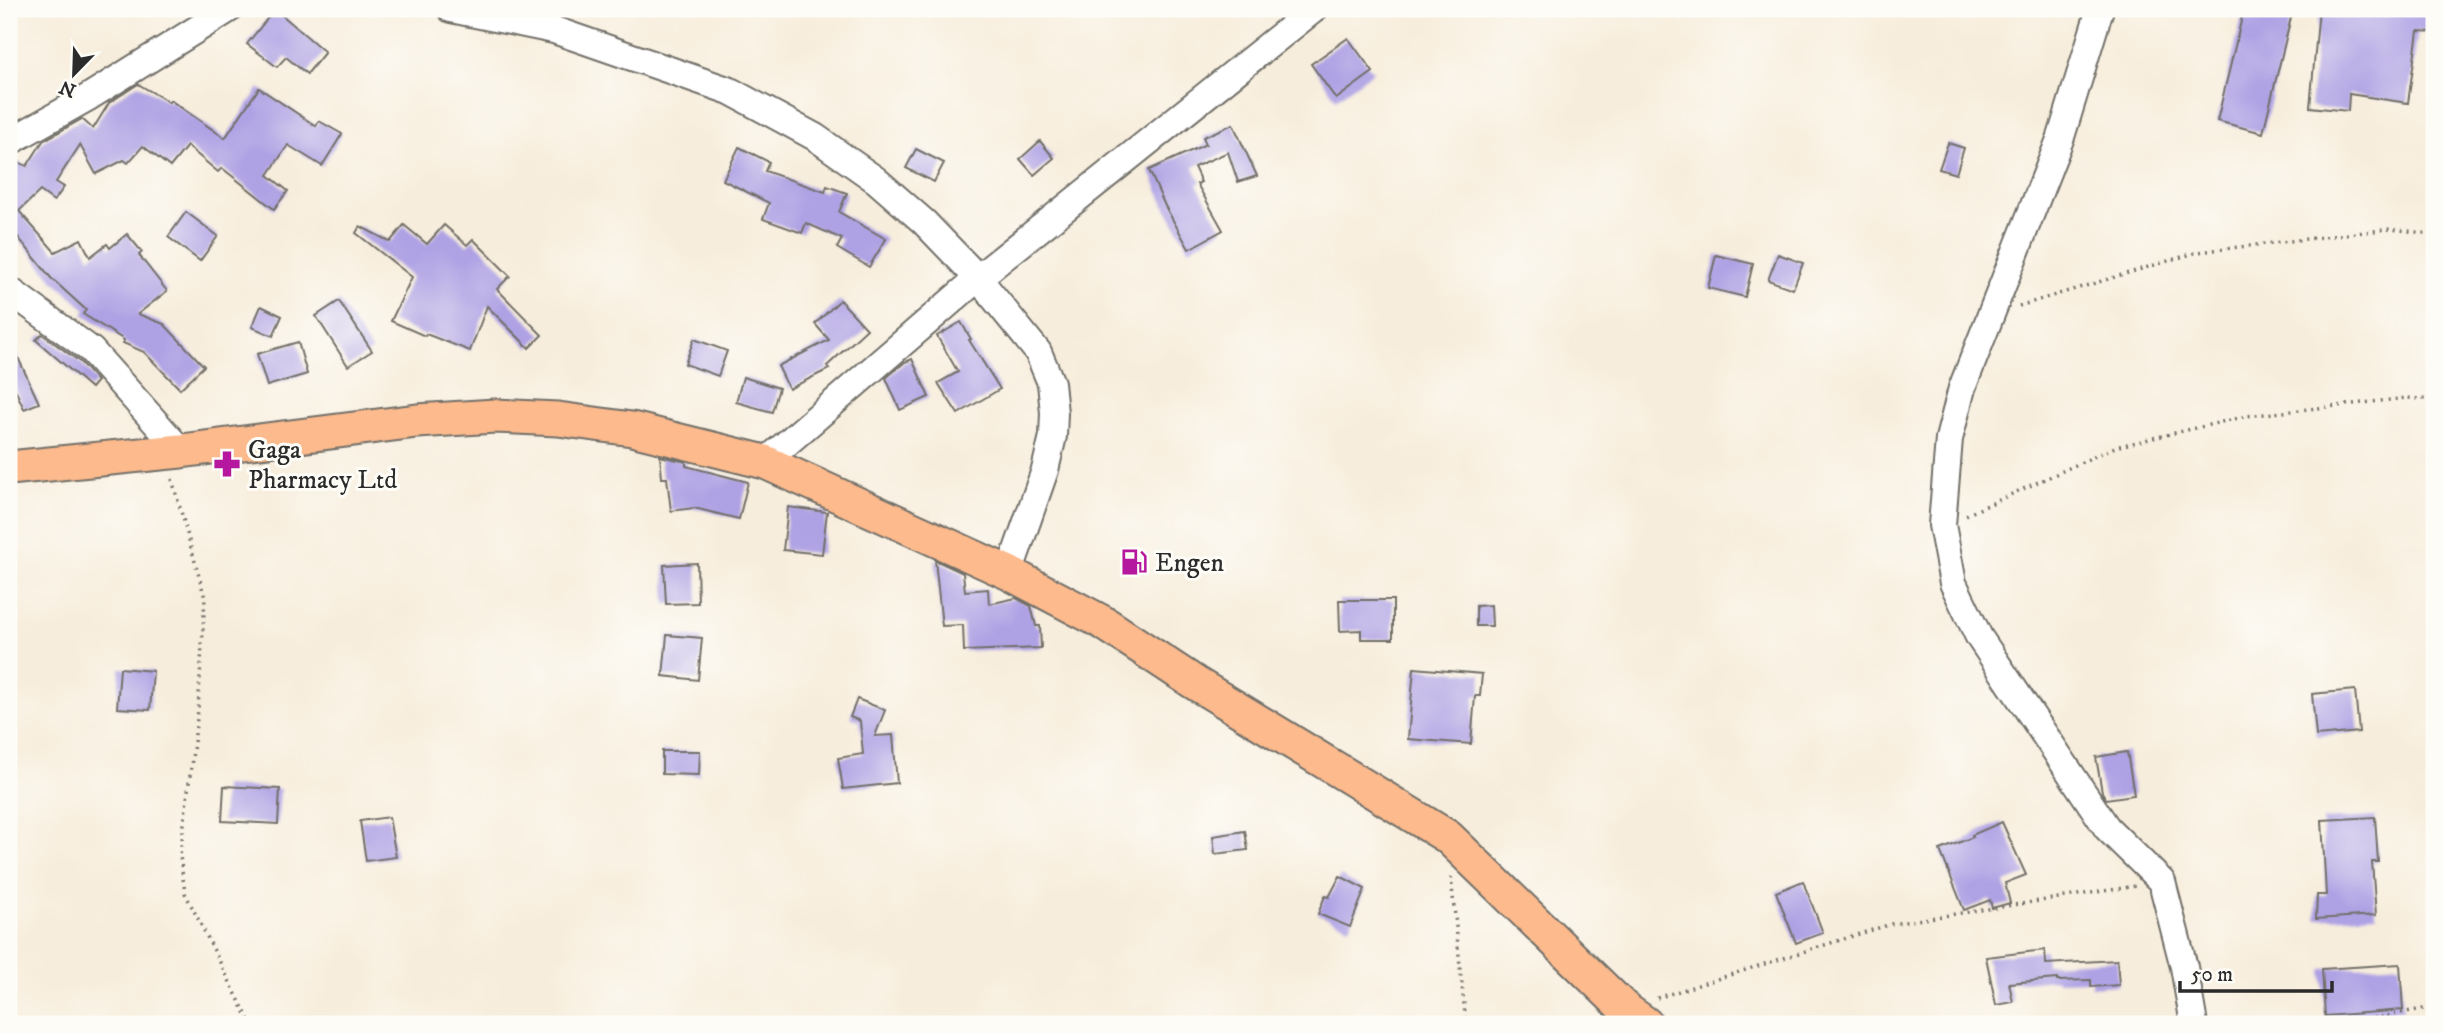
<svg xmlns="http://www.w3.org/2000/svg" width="2443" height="1033" font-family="'IM FELL DW Pica',serif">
<rect width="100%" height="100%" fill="#fdfcf7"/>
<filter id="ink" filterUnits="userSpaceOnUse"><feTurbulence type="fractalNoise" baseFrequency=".0143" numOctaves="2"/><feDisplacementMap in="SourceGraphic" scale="14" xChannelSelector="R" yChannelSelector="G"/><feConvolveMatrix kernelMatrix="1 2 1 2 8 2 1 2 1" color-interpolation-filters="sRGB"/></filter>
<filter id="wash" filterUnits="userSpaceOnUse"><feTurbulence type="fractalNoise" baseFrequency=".00686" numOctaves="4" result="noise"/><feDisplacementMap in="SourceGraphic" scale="28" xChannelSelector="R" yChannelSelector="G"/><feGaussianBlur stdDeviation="1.57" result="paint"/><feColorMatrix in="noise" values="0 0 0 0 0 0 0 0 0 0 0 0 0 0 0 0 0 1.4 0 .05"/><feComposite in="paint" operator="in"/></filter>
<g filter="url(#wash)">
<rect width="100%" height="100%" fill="#f7eddc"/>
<g id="blocks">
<!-- building -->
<g fill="#afa2e4">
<polygon points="275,9 325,52 307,74 286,57 277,67 247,44"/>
<polygon points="2244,9 2293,9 2263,133 2217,121"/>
<polygon points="2319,9 2434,9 2434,32 2418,31 2408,103 2349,94 2348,111 2310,107"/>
<polygon points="1348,38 1373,72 1336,99 1311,64"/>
<polygon points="138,84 169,102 170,100 225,138 259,88 316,126 319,121 342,134 322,166 288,145 268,175 288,191 274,209 222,168 218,172 187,146 170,167 143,146 128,163 124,160 96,174 80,145 56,182 64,187 54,201 40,191 19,211 55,252 81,239 90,257 107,244 110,248 127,234 142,252 139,255 167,291 138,314 164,324 204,366 180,389 144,352 123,343 124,340 83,314 86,310 51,278 9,226 9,158 27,166 43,141 82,119 93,129 109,103"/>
<polygon points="1233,124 1257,176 1238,182 1228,152 1194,167 1201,182 1197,184 1223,230 1189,249 1165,206 1149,170 1206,144 1203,137"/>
<polygon points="1040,141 1054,158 1034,175 1020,159"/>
<polygon points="1948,143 1964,148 1956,174 1939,169"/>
<polygon points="739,147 769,162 765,171 825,192 827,186 847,193 839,212 886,239 869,267 837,248 842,239 806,223 802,233 763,219 769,203 723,180"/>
<polygon points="916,149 944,163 934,182 906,168"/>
<polygon points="186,212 218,236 200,261 168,237"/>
<polygon points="404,225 427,244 444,225 467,245 473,239 510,276 497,289 542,335 529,348 487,306 470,351 426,334 425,336 391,321 412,277 356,233 360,226 390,242"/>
<polygon points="1778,254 1803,263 1793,289 1768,280"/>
<polygon points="1716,255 1753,264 1745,297 1708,288"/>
<polygon points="840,300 867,329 827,366 829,369 789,389 778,366 829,340 815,324"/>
<polygon points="339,301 372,351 348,366 316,316"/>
<polygon points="261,306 282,316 273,336 252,327"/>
<polygon points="961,322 971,339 969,340 1000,389 958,414 938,383 958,372 937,336"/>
<polygon points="42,334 80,362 97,381 91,388 36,340"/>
<polygon points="9,338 39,403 24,409 9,376"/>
<polygon points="694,339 727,351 718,376 685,364"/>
<polygon points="298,342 307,374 267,386 257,354"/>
<polygon points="912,359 929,397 900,410 886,378 905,362"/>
<polygon points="743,377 779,388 772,412 736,402"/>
<polygon points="660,456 686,462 686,466 748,482 739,519 694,508 671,511 667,478 662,478"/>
<polygon points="788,507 827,512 822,554 783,550"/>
<polygon points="935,560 963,573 965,591 988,589 989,604 1016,598 1031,606 1036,626 1040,626 1041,648 964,651 963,625 942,626"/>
<polygon points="697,563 698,603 666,604 664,565"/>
<polygon points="1339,600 1393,600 1393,639 1361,639 1361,630 1340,631"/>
<polygon points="1491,605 1492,626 1476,626 1476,606"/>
<polygon points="667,635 702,638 698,680 663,676"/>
<polygon points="120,668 153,671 150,710 117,708"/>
<polygon points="1414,668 1482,674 1480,696 1475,696 1471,744 1408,739"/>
<polygon points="2355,690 2359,732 2316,736 2312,694"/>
<polygon points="857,699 885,710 875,736 893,735 897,783 843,789 838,758 863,754 860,721 850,717"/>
<polygon points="662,751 700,751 699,775 662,774"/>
<polygon points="2127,752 2134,795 2106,799 2102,792 2096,757"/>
<polygon points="224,786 280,789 278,824 222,821"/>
<polygon points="389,817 396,857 366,861 360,821"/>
<polygon points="2375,817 2378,862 2372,862 2376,915 2316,919 2317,895 2326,895 2322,820"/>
<polygon points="2002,822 2026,875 2005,883 2010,903 1992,908 1990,900 1964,910 1940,850 1973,837 1972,835"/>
<polygon points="1245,831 1248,850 1215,854 1213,836"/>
<polygon points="1340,876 1365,889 1350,927 1318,914 1325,896 1329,897"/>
<polygon points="1803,881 1823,933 1796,943 1776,892"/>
<polygon points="2045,950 2046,964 2117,960 2119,985 2091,987 2091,980 2057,981 2057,979 2009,983 2013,1002 1996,1005 1986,957"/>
<polygon points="2400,964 2403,1010 2325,1016 2322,969"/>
</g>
</g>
</g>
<g filter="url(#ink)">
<use href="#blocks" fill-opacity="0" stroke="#726f69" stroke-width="2"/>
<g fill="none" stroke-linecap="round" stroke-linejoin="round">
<!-- minor casing -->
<g stroke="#726f69" stroke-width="30">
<g id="minor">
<polyline points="451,9 554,30 730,91 815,137 876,180 924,222 978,278 1038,352 1051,383 1054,413 1053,436 1045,470 1009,573"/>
<polyline points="2100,9 2061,137 1962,388 1949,439 1942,525 1953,583 1979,637 2107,828 2162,882 2184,967 2194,1024"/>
<polyline points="9,142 87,98 229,9"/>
<polyline points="9,290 91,350 181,451"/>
<polyline points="765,462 978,278 1314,9"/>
</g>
</g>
<!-- major casing -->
<g stroke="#726f69" stroke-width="37">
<polyline id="major" points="9,468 181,451 417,421 495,416 558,419 632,429 765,462 1009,573 1104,623 1195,683 1448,837 1625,1009 1646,1024"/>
</g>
<!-- path -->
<g stroke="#726f69" stroke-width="3.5" stroke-dasharray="2 5" stroke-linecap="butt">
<polyline points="2019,306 2198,252 2390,229 2434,234"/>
<polyline points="172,479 205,598 198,710 180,856 185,893 251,1024"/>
<polyline points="1966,515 2115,447 2247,416 2407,398 2434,400"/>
<polyline points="1451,877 1466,1024"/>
<polyline points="1657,998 1891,924 2136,886"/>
<polyline points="2339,1024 2434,1007"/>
</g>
<!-- minor -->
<use href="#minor" stroke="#fff" stroke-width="26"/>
<!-- major -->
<use href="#major" stroke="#fcba8d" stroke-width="33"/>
</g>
</g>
<!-- icons -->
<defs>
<g id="pharmacy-bare" transform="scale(2.1)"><path d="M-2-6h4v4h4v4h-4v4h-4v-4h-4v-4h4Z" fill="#b5179e" stroke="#fdfcf7" stroke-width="2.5" paint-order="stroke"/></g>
<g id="fuel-bare" transform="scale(2.1)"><path d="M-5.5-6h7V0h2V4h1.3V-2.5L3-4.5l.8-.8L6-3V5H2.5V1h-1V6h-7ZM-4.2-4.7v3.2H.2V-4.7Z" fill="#b5179e" stroke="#fdfcf7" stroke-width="2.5" paint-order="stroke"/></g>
</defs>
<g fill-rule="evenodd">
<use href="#pharmacy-bare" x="227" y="464"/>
<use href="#fuel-bare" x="1134" y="562"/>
</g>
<g text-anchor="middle" stroke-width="6" stroke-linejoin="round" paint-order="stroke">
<!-- poi labels -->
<g font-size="26" fill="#2b2b2b" stroke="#fdfcf7" text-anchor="start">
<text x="248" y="458">Gaga<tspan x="248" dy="30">Pharmacy Ltd</tspan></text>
<text x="1155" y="571">Engen</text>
</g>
</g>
<!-- margin -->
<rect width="2443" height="1033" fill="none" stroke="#fdfcf7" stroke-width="35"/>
<!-- north arrow -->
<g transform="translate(74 74) rotate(203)" stroke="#fdfcf7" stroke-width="5" paint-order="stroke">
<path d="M0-5L12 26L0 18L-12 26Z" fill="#2b2b2b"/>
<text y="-10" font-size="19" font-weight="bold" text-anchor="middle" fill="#2b2b2b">N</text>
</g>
<!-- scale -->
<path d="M2180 981v10h152v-10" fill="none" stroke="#2b2b2b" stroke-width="3.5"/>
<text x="2191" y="981" font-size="21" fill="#2b2b2b" stroke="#fdfcf7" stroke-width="5" paint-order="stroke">50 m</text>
</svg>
